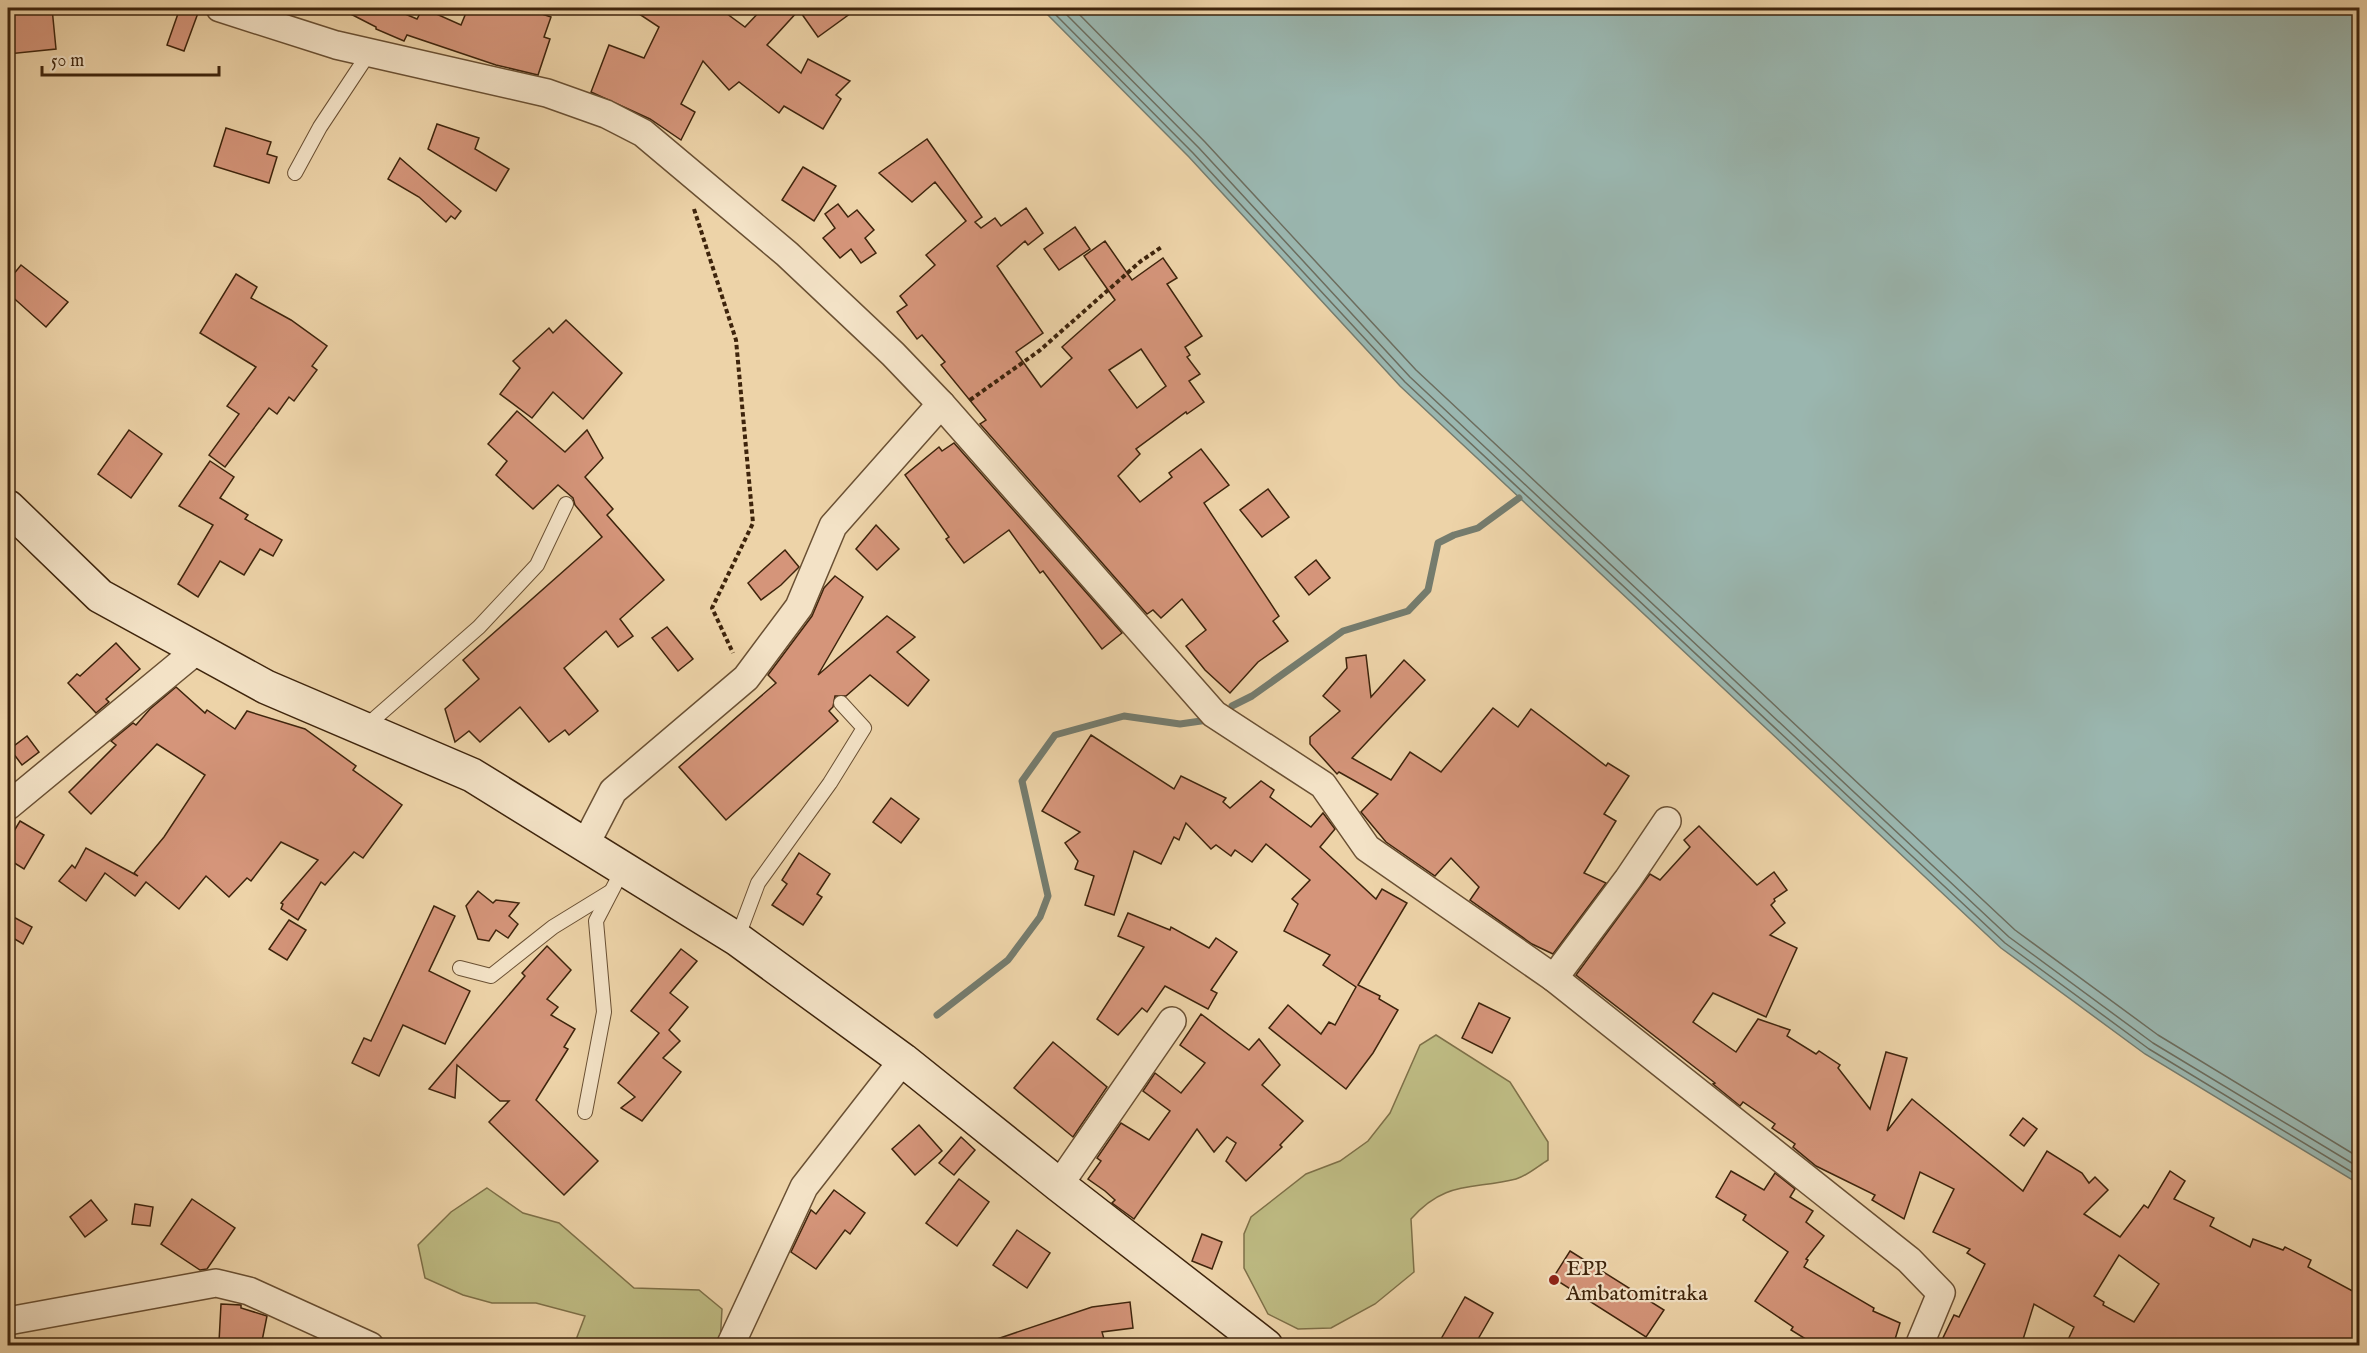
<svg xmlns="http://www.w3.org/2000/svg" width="2367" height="1353" font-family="'IM FELL English',serif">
<rect width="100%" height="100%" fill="#edd3a8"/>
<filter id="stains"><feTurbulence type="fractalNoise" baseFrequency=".00333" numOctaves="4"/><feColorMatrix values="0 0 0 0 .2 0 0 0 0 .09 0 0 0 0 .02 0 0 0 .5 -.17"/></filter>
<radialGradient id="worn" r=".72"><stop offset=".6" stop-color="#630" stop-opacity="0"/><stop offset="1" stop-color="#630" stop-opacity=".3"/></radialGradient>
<!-- green -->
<g fill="#bebb83" stroke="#7e7048" stroke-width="1.5">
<path d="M1436,1035l74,47 38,60v18c-10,6 -21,16 -32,19 -44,11 -71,1 -105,40l3,53 -39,32 -44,24 -33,1 -30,-15 -24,-46v-34l7,-17 55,-43 34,-13 28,-20 22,-28 30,-68z"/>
<polygon points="487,1188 523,1213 559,1223 634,1288 699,1290 722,1309 720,1345 574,1345 585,1316 536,1303 492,1303 463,1295 425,1278 418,1245 451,1212"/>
</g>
<!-- water -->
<polygon fill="#9ab6af" stroke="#757c6e" stroke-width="1.5" points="1041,8 2359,8 2359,1184 2145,1054 2001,948 1400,386 1189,157"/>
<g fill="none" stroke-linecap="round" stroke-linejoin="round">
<!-- shore -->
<g stroke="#6c6d5e" stroke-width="1.5">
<polyline points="1049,8 1193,153 1405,382 2005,943 2149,1049 2360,1177"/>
<polyline points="1060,8 1199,148 1410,377 2009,937 2153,1043 2360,1168"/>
<polyline points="1073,8 1205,142 1416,370 2015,930 2158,1035 2360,1158"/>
</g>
<!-- stream -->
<g stroke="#757c6e" stroke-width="7">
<polyline points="1232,706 1252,696 1343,631 1408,611 1428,590 1438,543 1454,535 1478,528 1519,498"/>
<polyline points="937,1015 1008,960 1040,917 1048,896 1022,781 1055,735 1124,716 1180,724 1208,720"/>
</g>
</g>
<!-- building -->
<g fill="#d5957a" stroke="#3e240c" stroke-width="1.5" fill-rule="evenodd">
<polygon points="8,8 52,8 56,49 8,54"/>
<polygon points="180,8 198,13 184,51 167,45"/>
<polygon points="339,8 391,8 417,19 423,8 461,25 468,8 524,8 551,17 544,37 550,39 538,75 496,65 407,35 404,41 376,29 376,27"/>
<polygon points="630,8 719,8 745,27 763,8 858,8 818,37 799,10 767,45 801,73 808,59 850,81 836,95 841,99 823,129 784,106 779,113 739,82 729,90 703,61 681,104 695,112 681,140 650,119 591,92 609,45 644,58 659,27"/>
<polygon points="437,124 479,138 475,149 509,169 496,191 428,149"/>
<polygon points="226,128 271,142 267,154 277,157 269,183 214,166"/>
<path d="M927,139l55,78 -7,5 6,6 14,-10 6,8 25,-18 17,25 -15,12 -3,-4 -28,25 46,67 -27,19 25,35 31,-29 -10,-11 53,-47 -31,-44 21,-15 27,39 31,-22 14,20 -10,6 35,52 -17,11 5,8 -3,2 13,17 -11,7 15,21 -17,12 -1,-2 -50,37 4,5 -22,22 22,26 32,-25 -3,-4 32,-24 28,36 -25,18 75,113 -6,5 15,20 -30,21 -28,31 -25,-23 -19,-24 20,-16 -24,-31 -21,19 -8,-8 -6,4 -167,-190 6,-4 -45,-55 4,-3 -23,-27 -5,4 -20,-27 10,-7 -7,-9 35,-31 -9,-10 40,-34 -31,-39 -23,20 -33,-29zM1141,349l25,37 -29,22 -28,-38z"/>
<polygon points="400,158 461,211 455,219 451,216 446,222 419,197 388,179"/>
<polygon points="803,167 836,186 814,221 782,200"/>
<polygon points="838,204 848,217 857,210 874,230 865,238 876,253 861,263 851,249 840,258 823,238 835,228 825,214"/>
<polygon points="1075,227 1090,249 1059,270 1044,249"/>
<polygon points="21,265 68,302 46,327 8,293 8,281"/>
<polygon points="236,274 257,287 251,298 291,320 327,346 312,366 317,370 294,401 289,397 277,414 269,408 225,467 209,455 239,414 227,406 256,367 200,333"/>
<polygon points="566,320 622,373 583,419 553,392 532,418 500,394 520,368 513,361 549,328 553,333"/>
<polygon points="517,411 565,452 587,430 603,458 585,477 613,509 607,515 664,580 620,619 633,636 618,647 606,631 564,668 598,711 569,735 565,730 549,742 520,707 480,742 469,731 455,742 445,709 479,679 463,660 602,537 575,505 573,498 558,485 533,509 496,475 507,461 488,444"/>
<polygon points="129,430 162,454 131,498 98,474"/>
<polygon points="954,443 1122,633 1102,649 1043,571 1040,573 1009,530 964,563 946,539 949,537 905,475 939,447 942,451"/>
<polygon points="210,461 234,477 220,498 248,515 245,519 282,540 273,556 260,549 244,575 220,561 198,597 178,584 213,525 179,506"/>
<polygon points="1268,489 1289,517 1262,537 1240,510"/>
<polygon points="876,525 899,549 877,570 856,549"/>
<polygon points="785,550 799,567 781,585 761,600 748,583"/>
<polygon points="1316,560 1330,578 1309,595 1295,577"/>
<polygon points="835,576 863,597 818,675 887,616 915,637 897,652 929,680 908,706 870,675 846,696 835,696 833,707 829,711 838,721 726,820 679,767 776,683 768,675 812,616 824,588"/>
<polygon points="667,627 693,659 678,671 652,638"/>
<polygon points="116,643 140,669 106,699 109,702 96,713 68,683 77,674 80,676"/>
<polygon points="1366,655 1371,697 1404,660 1425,680 1352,758 1391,780 1410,752 1441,772 1493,708 1518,727 1531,709 1606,766 1608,763 1629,776 1604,814 1616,821 1584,873 1606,883 1553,954 1532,944 1470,900 1479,887 1451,858 1435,876 1386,842 1361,812 1378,794 1339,772 1337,774 1310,744 1310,737 1340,711 1323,696 1347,668 1346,658"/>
<polygon points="176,687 205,713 207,710 235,729 247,711 305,729 356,766 353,770 402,805 363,858 354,852 325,885 321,882 298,920 281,909 283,904 281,903 318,860 281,842 251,881 247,878 229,897 206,876 179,909 146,882 135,896 105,873 86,901 59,881 72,865 75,868 86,848 138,876 134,873 164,837 205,775 157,744 91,814 69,792 116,745 111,741 133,723 136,725 150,709"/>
<polygon points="1091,735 1174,789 1181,776 1226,798 1223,802 1230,808 1261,781 1274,790 1270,797 1311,827 1323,813 1335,829 1320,847 1376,899 1382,889 1407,903 1358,985 1380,996 1379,999 1398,1010 1373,1053 1346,1089 1269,1028 1288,1005 1321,1034 1329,1022 1335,1025 1356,987 1323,965 1330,955 1284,931 1298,904 1292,899 1310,880 1266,844 1252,862 1235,850 1231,856 1216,845 1211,849 1186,823 1179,840 1174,837 1161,864 1134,851 1114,915 1085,905 1094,876 1075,869 1078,861 1065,843 1080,832 1042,811"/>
<polygon points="27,736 39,752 22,765 10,749"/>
<polygon points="891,798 919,819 901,843 873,822"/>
<polygon points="20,821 44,835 24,869 8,859 8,841"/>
<path d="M1699,826l58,59 17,-13 13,18 -13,9 1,2 -4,4 14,18 -15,12 27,13 -31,69 -53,-24 -20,29 43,30 22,-33 32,11 -3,6 29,18 3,-3 21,14 -2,3 32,41 16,-57 21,6 -20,73 25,-32 111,92 24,-40 35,22 7,10 6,-6 13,13 -24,24 36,23 24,-32 4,3 22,-37 15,10 -11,18 40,19 -4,8 40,21 3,-8 30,11 2,-3 26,13 -3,7 52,28v51h-295l9,-19 -40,-23 -13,42h-82l15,-31 5,2 26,-53 -18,-11 3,-4 -37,-17 21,-43 -34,-17 -16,47 -32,-19 3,-5 -59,-29 -23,-19 2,-3 -23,-16 3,-4 -32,-22 -3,4 -27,-22 2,-1 -139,-108 74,-101 10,6 30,-33 -6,-7zM2119,1255l40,29 -25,38 -31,-17 1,-3 -10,-6z"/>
<polygon points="799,853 830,874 817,894 822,897 803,925 772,905 787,884 782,880"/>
<polygon points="478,891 493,903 496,900 519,903 509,916 518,924 508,938 496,930 489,941 478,939 466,906"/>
<polygon points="434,906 455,916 429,971 470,991 445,1044 403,1025 379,1076 352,1063 364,1038 371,1041"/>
<polygon points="1128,913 1170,930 1171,927 1209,948 1216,938 1237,952 1211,990 1217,993 1208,1009 1165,986 1147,1012 1142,1008 1118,1035 1097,1019 1144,947 1118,936"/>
<polygon points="8,914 32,927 23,944 8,935"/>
<polygon points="289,920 306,930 287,960 269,949"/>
<polygon points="547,946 571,970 547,999 558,1007 551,1015 575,1029 564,1047 568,1049 536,1100 598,1161 564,1195 489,1122 509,1101 500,1101 457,1065 455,1098 429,1089 525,976 522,973"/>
<polygon points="681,949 697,961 670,993 688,1007 669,1030 680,1041 663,1058 681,1072 642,1121 621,1108 635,1097 618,1083 659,1033 631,1011"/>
<polygon points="1479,1003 1510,1018 1492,1053 1462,1038"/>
<polygon points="1201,1014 1249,1050 1259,1039 1280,1065 1262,1085 1303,1121 1280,1145 1282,1147 1246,1181 1226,1161 1236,1143 1227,1137 1214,1152 1197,1129 1134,1219 1112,1203 1115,1200 1105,1191 1088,1179 1101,1161 1097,1158 1121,1123 1149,1140 1170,1111 1143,1091 1155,1073 1181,1093 1205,1063 1180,1045"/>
<polygon points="1053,1042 1107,1087 1073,1137 1014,1088"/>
<polygon points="2023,1118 2037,1129 2024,1146 2010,1135"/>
<polygon points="919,1125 942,1151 915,1175 892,1149"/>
<polygon points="961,1137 975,1150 954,1175 939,1163"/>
<polygon points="1731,1171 1764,1190 1775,1173 1795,1189 1790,1197 1813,1211 1806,1222 1824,1236 1806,1259 1808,1260 1804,1267 1874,1308 1873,1311 1900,1323 1893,1346 1817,1346 1791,1330 1793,1327 1755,1301 1788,1252 1743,1220 1746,1215 1716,1197"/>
<polygon points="959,1179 989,1202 957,1246 926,1223"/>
<polygon points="834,1190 865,1213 850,1234 845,1230 816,1269 791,1252 811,1210 816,1214"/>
<polygon points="192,1199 235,1228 207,1269 200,1270 161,1244"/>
<polygon points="91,1200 107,1220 85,1237 70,1217"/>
<polygon points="135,1204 153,1207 150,1226 132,1224"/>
<polygon points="1017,1230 1050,1253 1027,1288 993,1265"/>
<polygon points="1202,1234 1222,1242 1212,1269 1192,1261"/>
<polygon points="1570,1251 1664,1310 1646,1337 1553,1278"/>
<polygon points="1465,1297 1493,1313 1474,1346 1437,1346"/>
<polygon points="1130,1302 1133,1328 1102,1332 1106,1346 988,1346 988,1342 1092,1307"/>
<polygon points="221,1304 241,1305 241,1308 267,1316 261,1346 227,1346 229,1342 219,1342"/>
</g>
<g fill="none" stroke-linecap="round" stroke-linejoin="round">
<!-- lane casing -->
<g stroke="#6a5033" stroke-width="16">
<g id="lane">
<polyline points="295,173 320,127 369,53"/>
<polyline points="365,727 479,627 537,565 566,504"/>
<polyline points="737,939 758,883 830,783 864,728 841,703"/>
<polyline points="460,968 491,976 553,927 610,892"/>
<polyline points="585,1112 604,1012 596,921 623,869"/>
</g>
</g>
<!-- street casing -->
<g stroke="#6a5033" stroke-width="30">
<g id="street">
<polyline points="220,8 336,45 547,93 606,114 643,133 787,254 893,354 941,404 1214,714 1323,785 1367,848 1554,978 1909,1260 1941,1293 1919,1346"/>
<polyline points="8,806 197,650"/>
<polyline points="585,845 613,791 746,678 799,607 833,526 941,404"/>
<polyline points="1554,978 1628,879 1667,821"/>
<polyline points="1059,1185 1172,1021"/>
<polyline points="8,1321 216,1283 249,1291 370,1346"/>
<polyline points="730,1346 804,1187 903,1060"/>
</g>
</g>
<!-- secondary casing -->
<g stroke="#3e240c" stroke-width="36">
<polyline id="secondary" points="8,507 100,596 266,687 472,775 737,939 903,1060 1059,1185 1266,1346"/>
</g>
<!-- path -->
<g stroke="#3e240c" stroke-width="4" stroke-dasharray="4.5 3" stroke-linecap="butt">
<polyline points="694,209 736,340 753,523 712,608 733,653"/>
<polyline points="970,400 1039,351 1141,261 1163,246"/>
</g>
<!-- lane -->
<use href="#lane" stroke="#f3e2c6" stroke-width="14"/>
<!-- street -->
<use href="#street" stroke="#f3e2c6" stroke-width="27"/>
<!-- secondary -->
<use href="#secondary" stroke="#f3e2c6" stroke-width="33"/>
</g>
<!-- markers -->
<circle fill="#8f2418" stroke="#f3e2c6" stroke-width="2" cx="1554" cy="1280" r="6"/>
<g text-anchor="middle" stroke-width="4.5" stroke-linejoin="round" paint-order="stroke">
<!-- poi labels -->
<g font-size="22" fill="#3e240c" stroke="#f3e2c6" text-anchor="start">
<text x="1566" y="1275">EPP<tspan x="1566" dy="25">Ambatomitraka</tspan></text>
</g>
</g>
<!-- margin -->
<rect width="2367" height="1353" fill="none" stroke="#edd3a8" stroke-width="30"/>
<rect x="9" y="9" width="2349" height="1335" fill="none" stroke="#3e240c" stroke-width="3"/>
<rect x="15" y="15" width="2337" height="1323" fill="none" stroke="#3e240c" stroke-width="1.5"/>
<!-- scale -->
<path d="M42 66v9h177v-9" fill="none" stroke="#3e240c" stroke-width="3"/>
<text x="51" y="66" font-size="18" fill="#3e240c" stroke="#f3e2c6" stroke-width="4.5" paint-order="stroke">50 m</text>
<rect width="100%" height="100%" filter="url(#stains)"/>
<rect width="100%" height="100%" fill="url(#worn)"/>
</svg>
